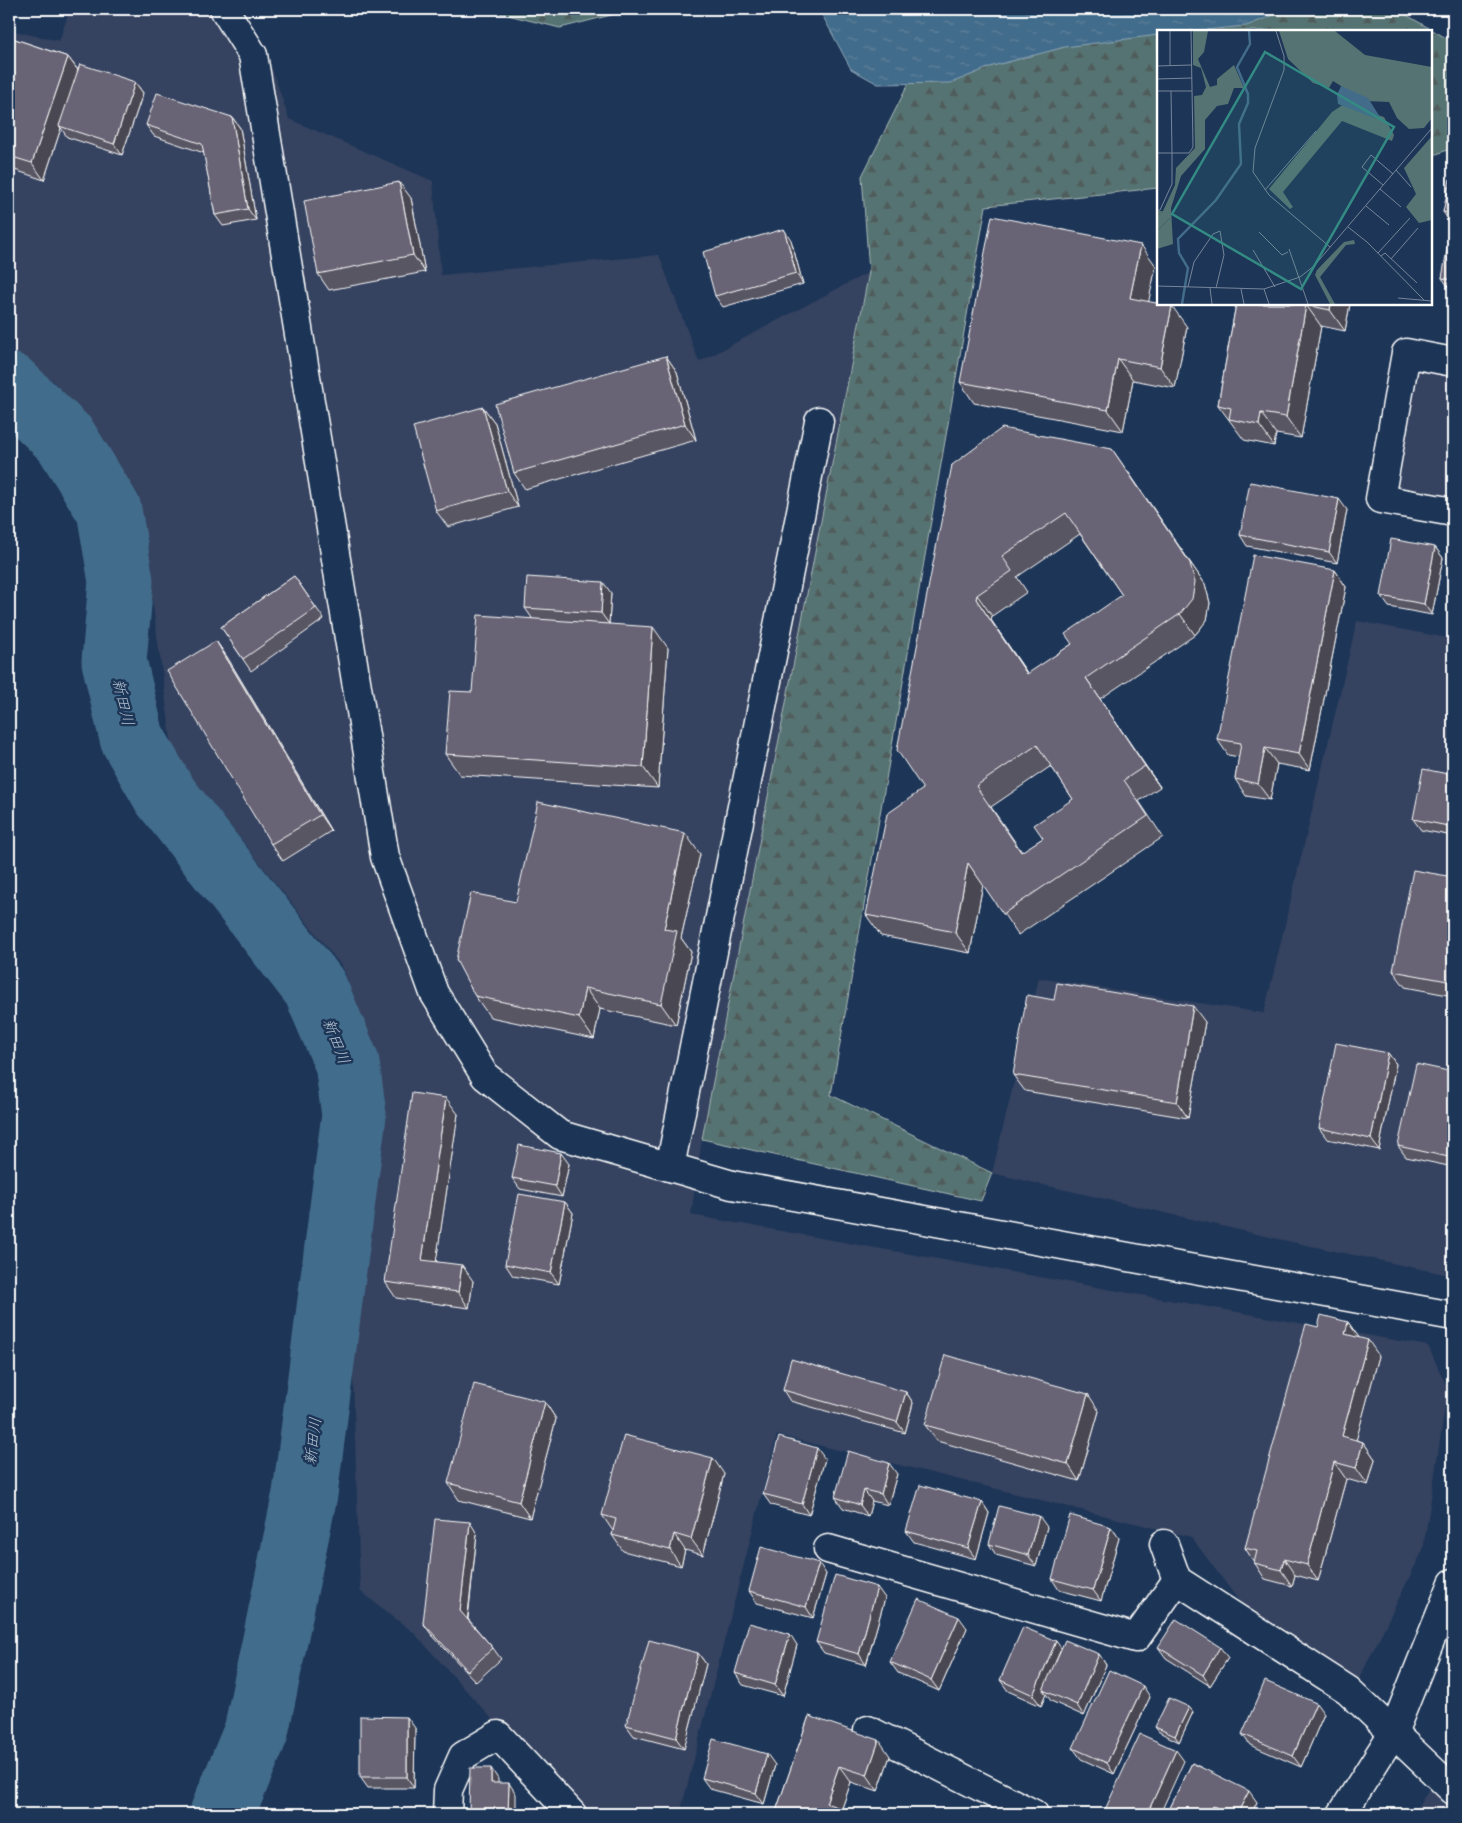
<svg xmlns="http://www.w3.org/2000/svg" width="1462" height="1823" font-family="'Shantell Sans','Klee One',sans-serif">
<defs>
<pattern id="forest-firs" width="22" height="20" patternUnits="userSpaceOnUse" patternTransform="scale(1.25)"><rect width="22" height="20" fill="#557372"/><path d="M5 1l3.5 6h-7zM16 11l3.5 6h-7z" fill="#505c5b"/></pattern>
<pattern id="water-ripples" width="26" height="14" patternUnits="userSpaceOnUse" patternTransform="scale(1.25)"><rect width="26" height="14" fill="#436c8b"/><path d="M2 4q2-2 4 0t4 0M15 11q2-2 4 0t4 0" fill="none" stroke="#5f829c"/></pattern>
</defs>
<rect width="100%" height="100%" fill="#1d3557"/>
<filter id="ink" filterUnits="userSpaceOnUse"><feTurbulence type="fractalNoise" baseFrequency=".02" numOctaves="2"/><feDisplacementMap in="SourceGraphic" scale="10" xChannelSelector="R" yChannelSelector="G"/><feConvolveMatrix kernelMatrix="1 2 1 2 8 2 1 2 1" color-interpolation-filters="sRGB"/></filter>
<g filter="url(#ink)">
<!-- built -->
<g fill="#344360">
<polygon points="70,9 226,9 262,39 289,119 433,181 441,275 659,255 699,362 869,272 702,1139 691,1215 1428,1346 1448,1389 1423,1550 1359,1679 1245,1609 1191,1537 777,1435 680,1814 578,1814 414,1633 360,1591 351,1318 375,1063 343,968 173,754 138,494 54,382 9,352 9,30 59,41"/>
<polygon points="1400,343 1453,349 1453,521 1375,509"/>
<polygon points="1357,621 1453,639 1453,1271 1449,1275 1287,1241 992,1173 1039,978 1264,1013"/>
<polygon points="1453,1749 1453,1814 1411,1814 1421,1802"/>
</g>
<!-- forest -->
<g fill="url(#forest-firs)" stroke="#aab9b8">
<polygon points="484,9 635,9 560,28"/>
<polygon points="1143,9 1396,9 1453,42 1453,148 1431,156 1431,31 1158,31 1158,188 986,206 831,1095 992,1173 981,1201 702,1139 869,272 862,176 923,55"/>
</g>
<!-- water -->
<polygon fill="url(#water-ripples)" stroke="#8ea7b9" points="819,9 1282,9 1280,13 1246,26 1195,31 1158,31 1158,35 1065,47 993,66 951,83 878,84 851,69"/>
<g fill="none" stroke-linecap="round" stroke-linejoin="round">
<!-- river -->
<polyline stroke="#436c8b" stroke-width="65" points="9,385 66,440 109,510 121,581 114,661 132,738 164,794 315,988 347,1063 354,1115 305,1494 256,1732 222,1814"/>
<!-- street casing -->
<g stroke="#fff" stroke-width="31">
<g id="street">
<polyline points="224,9 253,55 385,857 434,993 485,1076 560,1135 732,1185 1453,1316"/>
<polyline points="1453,362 1406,353 1380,499 1453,512"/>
<polyline points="670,1167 819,421"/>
<polyline points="1164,1544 1177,1580 1348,1690 1453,1790"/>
<polyline points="828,1549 1136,1638 1177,1580"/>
<polyline points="868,1730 1034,1814"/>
<polyline points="447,1814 448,1790 463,1756 498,1735 572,1814"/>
</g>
</g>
<!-- secondary casing -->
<g stroke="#fff" stroke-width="31">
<polyline id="secondary" points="1342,1814 1393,1733 1453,1583"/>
</g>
<!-- street -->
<use href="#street" stroke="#1d3557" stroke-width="28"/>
<!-- secondary -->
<use href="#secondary" stroke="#1d3557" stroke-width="28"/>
</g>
<!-- wall -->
<g fill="#595664" stroke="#fff" fill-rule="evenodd">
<polygon points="9,37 68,57 78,70 135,82 143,93 122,155 67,137 61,128 44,180 9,168"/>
<polygon points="232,117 240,128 256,220 223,226 215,215 204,153 154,136 146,125"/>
<polygon points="1453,180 1453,224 1451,223 1443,212"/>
<polygon points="411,198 425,272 329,290 318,274"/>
<polygon points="1453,238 1453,289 1450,289 1442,278"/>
<polygon points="791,240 803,284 723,307 715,296"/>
<polygon points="1156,266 1148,302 1187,327 1175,388 1133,380 1123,431 974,403 960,382"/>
<polygon points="1236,304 1350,304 1345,331 1321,326 1301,438 1276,434 1274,446 1244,440 1218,405"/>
<polygon points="666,356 677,372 696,440 525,489 514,473"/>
<polygon points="483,407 495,423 518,507 448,527 436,511"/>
<path d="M952,465l175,5 78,114 5,19 -3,17 -12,15 -95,64 60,88 -21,14 24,36 -145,98 -35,-51 -13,69 -89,-17 -15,-21 57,-126zM1080,534l42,61 -50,49 -44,30 -37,-54 1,-4 35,-24 -10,-15zM1051,766l22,33 -30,39 -21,14 -31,-45z"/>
<polygon points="1347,510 1337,563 1247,546 1240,535"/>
<polygon points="1435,547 1443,558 1432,615 1389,607 1381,596"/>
<polygon points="1335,570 1346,587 1310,770 1277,764 1270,800 1246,796 1235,779 1239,757 1228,755 1217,739"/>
<polygon points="294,576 324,619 251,671 221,627"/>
<polygon points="611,593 609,624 668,648 658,788 460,775 445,754 472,692 532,618 525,608"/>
<polygon points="216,641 227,657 331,831 283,861 271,844"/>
<polygon points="1453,775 1453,836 1421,830 1413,819"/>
<polygon points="700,854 681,938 691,952 676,1025 600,1009 594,1039 490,1017 475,996 516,902"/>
<polygon points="1453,877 1453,996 1405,987 1393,971"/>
<polygon points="1054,1000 1205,1022 1188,1118 1025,1091 1013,1075"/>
<polygon points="1388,1053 1396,1064 1379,1150 1327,1139 1319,1128"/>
<polygon points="1453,1072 1453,1167 1406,1157 1398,1146"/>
<polygon points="458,1114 436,1261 473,1281 469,1308 396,1298 385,1282"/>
<polygon points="569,1164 562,1197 520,1189 512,1178"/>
<polygon points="565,1202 573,1213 559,1284 513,1276 505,1264"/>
<polygon points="1348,1322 1359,1338 1379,1356 1356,1440 1363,1442 1375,1459 1368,1485 1346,1479 1318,1581 1295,1575 1292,1586 1265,1579 1245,1548 1318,1327"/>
<polygon points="783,1390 906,1392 913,1403 905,1433 790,1401"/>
<polygon points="545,1402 556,1419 530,1518 459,1500 448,1483"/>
<polygon points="1099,1411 1079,1481 937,1441 925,1425"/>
<polygon points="825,1459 809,1515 771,1505 763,1494"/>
<polygon points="724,1474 703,1555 685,1550 681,1566 623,1551 612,1535 613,1531 602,1515"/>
<polygon points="897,1474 888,1505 872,1501 868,1516 843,1508 835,1497"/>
<polygon points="982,1502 989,1513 976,1559 914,1542 906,1531"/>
<polygon points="1047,1527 1036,1566 996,1555 989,1544"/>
<polygon points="1111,1527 1119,1538 1101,1601 1059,1590 1052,1579"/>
<polygon points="477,1534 468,1619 493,1648 501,1659 476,1682 431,1634 423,1623"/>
<polygon points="826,1574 813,1618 757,1603 749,1591"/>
<polygon points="885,1598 866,1665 824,1653 816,1642"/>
<polygon points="967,1628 939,1691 898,1673 890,1662"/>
<polygon points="797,1645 783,1696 743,1685 735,1673"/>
<polygon points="1158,1647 1228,1658 1210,1686 1166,1658"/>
<polygon points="1061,1648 1099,1654 1106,1665 1084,1716 1051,1701 1046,1694 1041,1706 1008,1691 1000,1680"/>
<polygon points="698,1653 706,1664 684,1749 634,1736 626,1725"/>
<polygon points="1150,1697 1114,1774 1081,1759 1073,1748"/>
<polygon points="1189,1707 1193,1712 1179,1742 1159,1732 1155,1727"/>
<polygon points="1324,1714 1301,1767 1250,1745 1242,1734"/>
<polygon points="809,1716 890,1756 878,1791 851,1782 842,1808 775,1814"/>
<polygon points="415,1728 414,1788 368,1788 360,1777"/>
<polygon points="1192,1763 1257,1802 1251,1814 1167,1814"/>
<polygon points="775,1765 764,1804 710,1789 702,1778"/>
</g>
<!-- shaded-wall -->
<g fill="#494651" stroke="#fff">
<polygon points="68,57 80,73 59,126 61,128 44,180 32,163"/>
<polygon points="135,82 143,93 122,155 114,144"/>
<polygon points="232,117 240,128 256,220 248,209"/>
<polygon points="399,182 411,198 425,272 413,255"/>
<polygon points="784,229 791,240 803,284 796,273"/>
<polygon points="1141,245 1156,266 1145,319 1130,298"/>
<polygon points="1331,304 1350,304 1345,331 1330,310"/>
<polygon points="1306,305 1321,326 1301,438 1286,417"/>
<polygon points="1172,306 1187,327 1175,388 1160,367"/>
<polygon points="666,356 677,372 696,440 685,424"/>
<polygon points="1118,359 1133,380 1123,431 1108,410"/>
<polygon points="483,407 495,423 518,507 507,491"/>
<polygon points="1261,413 1276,434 1274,446 1259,425"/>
<polygon points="1112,449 1205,584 1210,603 1207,620 1195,635 1180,614"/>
<polygon points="1339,499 1347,510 1337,563 1329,552"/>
<polygon points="1435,547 1443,558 1432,615 1424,604"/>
<polygon points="1335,570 1346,587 1310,770 1299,754"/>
<polygon points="603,582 611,593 609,624 601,613"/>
<polygon points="977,595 992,616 991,620 1042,695 976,599"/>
<polygon points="653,627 668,648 658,788 643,767"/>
<polygon points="216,641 227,657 331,831 320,815"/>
<polygon points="1086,678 1100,699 1160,787 1145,766"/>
<polygon points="1265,748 1277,764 1270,800 1258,784"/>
<polygon points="685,833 700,854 681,938 691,952 676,1025 661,1004 664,929"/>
<polygon points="968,863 983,884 970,953 955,932"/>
<polygon points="585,988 600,1009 594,1039 579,1018"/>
<polygon points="1193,1006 1205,1022 1188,1118 1177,1102"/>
<polygon points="1388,1053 1396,1064 1379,1150 1371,1139"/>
<polygon points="446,1098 458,1114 434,1276 422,1260"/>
<polygon points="561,1153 569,1164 562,1197 555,1186"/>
<polygon points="565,1202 573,1213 559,1284 551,1273"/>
<polygon points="462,1265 473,1281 469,1308 458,1292"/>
<polygon points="1348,1322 1360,1339 1345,1334"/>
<polygon points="1368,1340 1379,1356 1353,1452 1342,1436"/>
<polygon points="906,1392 913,1403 905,1433 897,1422"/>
<polygon points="1088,1394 1099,1411 1079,1481 1068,1464"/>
<polygon points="545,1402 556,1419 530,1518 519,1502"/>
<polygon points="1363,1442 1375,1459 1368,1485 1356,1468"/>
<polygon points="817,1448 825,1459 809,1515 802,1504"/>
<polygon points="713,1458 724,1474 703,1555 691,1539"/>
<polygon points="1334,1462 1346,1479 1318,1581 1307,1565"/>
<polygon points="889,1463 897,1474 888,1505 881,1494"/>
<polygon points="864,1490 872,1501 868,1516 860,1505"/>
<polygon points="982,1502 989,1513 976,1559 968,1548"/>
<polygon points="1039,1516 1047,1527 1036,1566 1028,1555"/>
<polygon points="470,1522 477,1534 467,1622 460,1611"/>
<polygon points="1111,1527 1119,1538 1101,1601 1093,1590"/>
<polygon points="674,1534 685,1550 681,1566 670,1550"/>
<polygon points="1284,1559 1295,1575 1292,1586 1281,1570"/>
<polygon points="819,1563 826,1574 813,1618 806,1607"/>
<polygon points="877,1587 885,1598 866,1665 859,1654"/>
<polygon points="959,1617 967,1628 939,1691 931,1680"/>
<polygon points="790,1634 797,1645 783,1696 775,1685"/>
<polygon points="1056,1641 1064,1652 1043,1690 1046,1694 1041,1706 1033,1695"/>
<polygon points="1220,1647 1228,1658 1210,1686 1203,1675"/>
<polygon points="698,1653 706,1664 684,1749 676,1738"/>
<polygon points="1099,1654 1106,1665 1084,1716 1077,1705"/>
<polygon points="1143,1686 1150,1697 1114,1774 1107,1763"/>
<polygon points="1316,1703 1324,1714 1301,1767 1293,1756"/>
<polygon points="1189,1707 1193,1712 1179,1742 1175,1736"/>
<polygon points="407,1717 415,1728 414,1788 407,1777"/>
<polygon points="879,1740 890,1756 878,1791 867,1775"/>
<polygon points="1176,1750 1184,1761 1160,1814 1147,1814"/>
<polygon points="767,1754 775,1765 764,1804 756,1793"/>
<polygon points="839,1766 851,1782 840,1814 826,1803"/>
<polygon points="491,1768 498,1779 498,1794 491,1783"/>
<polygon points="509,1783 516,1794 516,1814 508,1814"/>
<polygon points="1249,1791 1257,1802 1251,1814 1237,1814"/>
<polygon points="1213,1806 1219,1814 1209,1814"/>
</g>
<!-- building -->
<g fill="#686474" stroke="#fff" fill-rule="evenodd">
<polygon points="9,37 68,57 32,163 9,156"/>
<polygon points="80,64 135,82 114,144 59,126"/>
<polygon points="157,93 232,117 248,209 215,215 202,144 146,125"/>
<polygon points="1450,179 1453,180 1453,214 1443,212"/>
<polygon points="399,182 413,255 318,274 304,201"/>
<polygon points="992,216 1141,245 1130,298 1172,306 1160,367 1118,359 1108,410 960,382"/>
<polygon points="784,229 796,273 715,296 703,252"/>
<polygon points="1449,238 1453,238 1453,280 1442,278"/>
<polygon points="1236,304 1331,304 1330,310 1306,305 1286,417 1261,413 1259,425 1229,419 1231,408 1218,405"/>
<polygon points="666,356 685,424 514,473 495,404"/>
<polygon points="483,407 507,491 436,511 413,427"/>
<path d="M1002,428l110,21 78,114 5,19 -3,17 -12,15 -94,64 59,88 -21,14 24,36 -145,98 -35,-51 -13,69 -89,-17 21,-101 36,-25 -26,-39 55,-285zM1066,513l56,82 -57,39 7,10 -45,30 -51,-75 1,-4 35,-24 -10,-15zM1037,745l36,54 -39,26 9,13 -22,14 -45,-66z"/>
<polygon points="1250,482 1339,499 1329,552 1240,535"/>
<polygon points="1391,539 1435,547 1424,604 1381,596"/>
<polygon points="1253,555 1335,570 1299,754 1265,748 1258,784 1235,779 1241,743 1217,739"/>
<polygon points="294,576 316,608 243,659 221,627"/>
<polygon points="527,577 603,582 601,613 525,608"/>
<polygon points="478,615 653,627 643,767 445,754 450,691 472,692"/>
<polygon points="216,641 320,815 271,844 167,671"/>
<polygon points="1423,769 1453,775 1453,827 1413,819"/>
<polygon points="538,802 685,833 664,929 677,931 661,1004 585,988 579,1018 475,996 456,960 471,893 516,902"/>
<polygon points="1413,870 1453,877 1453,982 1393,971"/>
<polygon points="1057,983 1193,1006 1177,1102 1013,1075 1027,995 1054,1000"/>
<polygon points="1336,1043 1388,1053 1371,1139 1319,1128"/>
<polygon points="1416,1064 1453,1072 1453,1158 1398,1146"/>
<polygon points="412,1093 446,1098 422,1260 462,1265 458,1292 385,1282"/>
<polygon points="519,1145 561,1153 555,1186 512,1178"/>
<polygon points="519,1194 565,1202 551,1273 505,1264"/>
<polygon points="1321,1315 1348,1322 1345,1334 1368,1340 1342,1436 1363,1442 1356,1468 1334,1462 1307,1565 1284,1559 1281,1570 1254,1563 1257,1551 1245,1548 1306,1324 1318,1327"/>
<polygon points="945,1355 1088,1394 1068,1464 925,1425"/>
<polygon points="791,1359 906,1392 897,1422 783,1390"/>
<polygon points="474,1384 545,1402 519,1502 448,1483"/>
<polygon points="624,1435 713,1458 691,1539 674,1534 670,1550 612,1535 616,1519 602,1515"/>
<polygon points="779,1437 817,1448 802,1504 763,1494"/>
<polygon points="848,1451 889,1463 881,1494 864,1490 860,1505 835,1497"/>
<polygon points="920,1485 982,1502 968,1548 906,1531"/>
<polygon points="999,1506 1039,1516 1028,1555 989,1544"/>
<polygon points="1070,1515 1111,1527 1093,1590 1052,1579"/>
<polygon points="435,1519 470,1522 460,1611 493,1648 468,1671 423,1623"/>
<polygon points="761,1547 819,1563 806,1607 749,1591"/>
<polygon points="835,1575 877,1587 859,1654 816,1642"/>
<polygon points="918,1599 959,1617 931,1680 890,1662"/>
<polygon points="1176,1619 1220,1647 1203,1675 1158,1647"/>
<polygon points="749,1623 790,1634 775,1685 735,1673"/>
<polygon points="1023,1627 1056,1641 1033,1695 1000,1680"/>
<polygon points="649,1640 698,1653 676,1738 626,1725"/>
<polygon points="1065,1640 1099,1654 1077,1705 1043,1690"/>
<polygon points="1109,1670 1143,1686 1107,1763 1073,1748"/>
<polygon points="1265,1681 1316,1703 1293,1756 1242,1734"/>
<polygon points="1169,1698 1189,1707 1175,1736 1155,1727"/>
<polygon points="360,1716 407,1717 407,1777 360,1777"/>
<polygon points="809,1716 879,1740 867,1775 839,1766 826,1803 854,1813 853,1814 775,1814"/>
<polygon points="1140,1734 1176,1750 1147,1814 1103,1814"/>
<polygon points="713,1739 767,1754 756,1793 702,1778"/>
<polygon points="1192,1763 1249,1791 1237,1814 1231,1814 1213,1806 1209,1814 1167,1814"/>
<polygon points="470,1768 491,1768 491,1783 509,1783 508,1814 469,1814"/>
<rect x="357" y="1811" width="59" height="3"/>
<polygon points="968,1812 974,1814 967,1814"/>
</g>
</g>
<g text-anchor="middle" stroke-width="5" stroke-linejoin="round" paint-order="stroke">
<!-- water labels -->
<g font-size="16" font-style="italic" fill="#b4c4d1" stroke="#1d3557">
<text transform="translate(124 702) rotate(77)" y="6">新田川</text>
<text transform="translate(337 1041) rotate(69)" y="6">新田川</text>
<text transform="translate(312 1441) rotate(-83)" y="6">新田川</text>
</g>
</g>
<!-- overview -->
<g transform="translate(1157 30)">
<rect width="275" height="275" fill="#1d3557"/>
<path d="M36,1h15l-4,21 -6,7 12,28 7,-2v-6l17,-14 10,23h-10l-6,16 -11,2 -12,14v29l-24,27 -10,32 2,36 -16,5v-18l13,-13 -7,-7 -6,5v-5h6l12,-26 1,-17 19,-20 -1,-52 8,-1 4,-8 -5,-19 -8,-3zM275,106v84l-13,3 -13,-16 10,-13 -12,-26z" fill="#557372"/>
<path d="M122,1h56l30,24 67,12v51l-8,10 -15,1 -12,-11 -8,-16 -24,-1 -32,-20 -4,7 -16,-5 -25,-24zM187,74l40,13 10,18 -2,6 -50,-20 -59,71 10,15 -3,2 -21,-20 63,-77zM6,181l6,1 1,6 -13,13v-15zM197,210l1,4 -9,1 -26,32 15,27h-5l-15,-29 2,-5 27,-28z" fill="#557372"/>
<path d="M184,56l27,12 12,19 -6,1 -36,-14 -1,-9z" fill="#436c8b"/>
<path fill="none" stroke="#436c8b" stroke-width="2.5" d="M25,274l6,-36 -9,-15 -1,-14 38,-39 25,-36 -2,-40 9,-21v-9l-11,-27 13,-23 -1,-13"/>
<path fill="none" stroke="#77869a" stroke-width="1" d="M13,1v34M119,1l8,25v14l-29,78 -2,24 16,23 61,52M0,36l35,-1M0,49l35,-1M0,61h35M0,123h15l-1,-62M239,140l15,17M226,155l-21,-18 9,-12 22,19M223,159l21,18M108,160l51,-59M209,176l23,19M0,180h3l12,-26v-31h17l4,-6 -2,-116M191,197l19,15 57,58M102,202l23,23 6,-3M132,219l19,55M96,220l22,37M221,223l32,-35M224,226l4,-3 32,30M234,229l27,-31M0,256l107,3 36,-12 14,-11 118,-138M31,257l6,-25 19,-28 7,-3 4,24 -8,33M53,258l2,16M84,259l3,15M107,259l5,15M241,268l34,3"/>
<path fill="#338b84" fill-opacity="0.15" stroke="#338b84" stroke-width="2.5" d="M108,22l129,75 -93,162 -129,-75z"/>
<rect width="275" height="275" fill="none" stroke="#fff" stroke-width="2.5"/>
</g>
<!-- margin -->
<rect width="1462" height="1823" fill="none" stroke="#1d3557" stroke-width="30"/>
<rect x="15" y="15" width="1432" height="1793" fill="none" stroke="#fff" stroke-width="2" filter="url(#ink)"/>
</svg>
